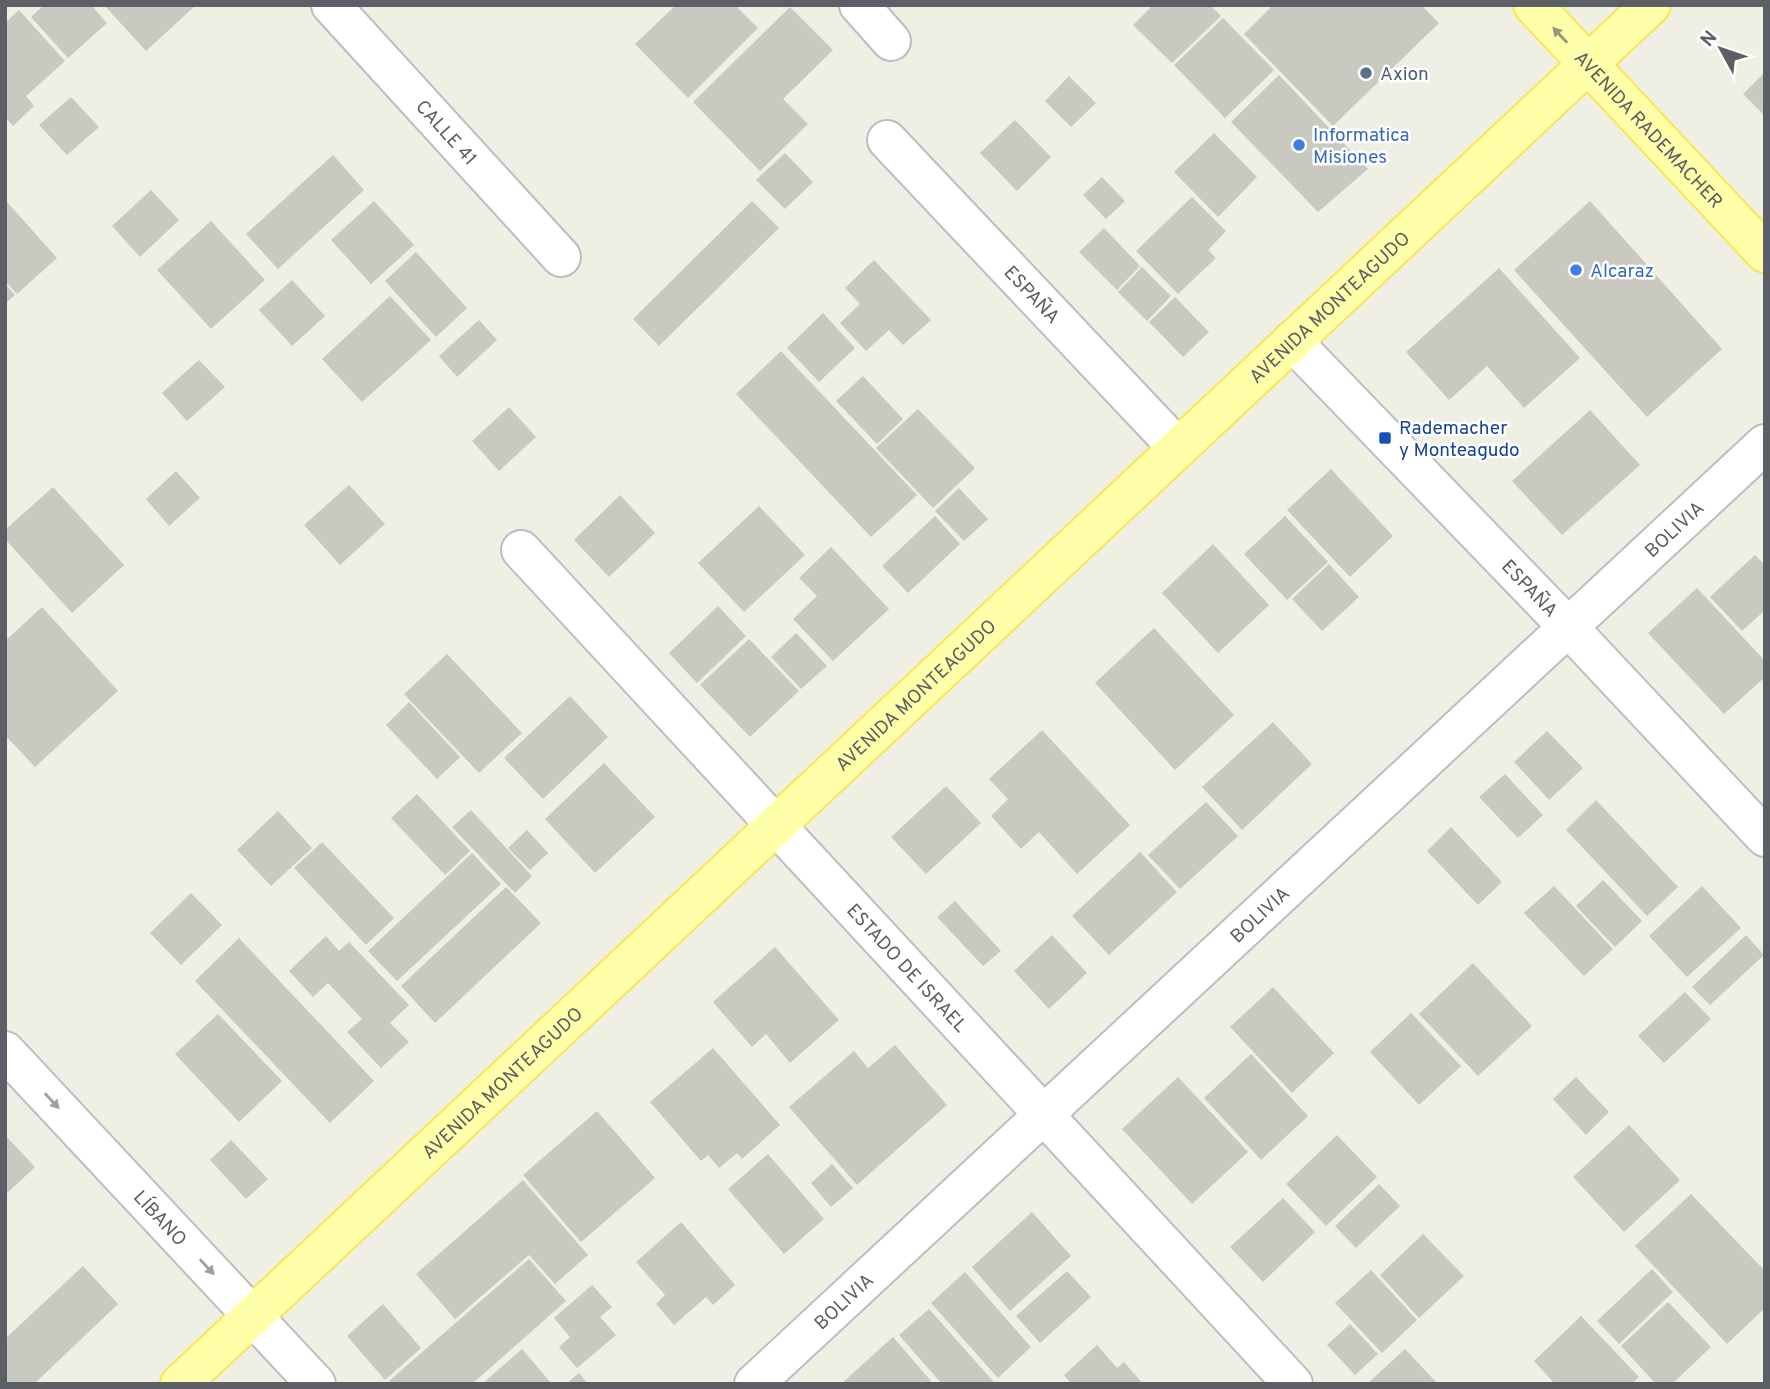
<svg xmlns="http://www.w3.org/2000/svg" width="1770" height="1389" font-family="Overpass,sans-serif">
<rect width="100%" height="100%" fill="#efefe4"/>
<!-- building -->
<g fill="#cac9c1">
<polygon points="44,5 91,5 107,23 68,58 31,17"/>
<polygon points="104,5 196,5 146,51"/>
<polygon points="676,5 735,5 758,28 688,98 635,44"/>
<polygon points="1153,5 1210,5 1221,16 1172,63 1133,25"/>
<polygon points="1273,5 1421,5 1439,23 1333,126 1244,34"/>
<polygon points="790,7 833,50 783,99 808,124 760,171 693,102"/>
<polygon points="19,10 65,61 26,96 34,106 13,126 5,117 5,23"/>
<polygon points="1223,18 1274,70 1225,118 1174,65"/>
<polygon points="1765,72 1765,116 1743,94"/>
<polygon points="1279,75 1368,169 1318,212 1231,122"/>
<polygon points="1069,76 1096,103 1071,127 1045,101"/>
<polygon points="71,97 99,127 67,155 39,125"/>
<polygon points="1015,120 1051,157 1017,191 980,153"/>
<polygon points="1214,133 1257,177 1218,217 1174,172"/>
<polygon points="785,153 813,182 785,209 756,180"/>
<polygon points="333,155 364,190 278,269 246,234"/>
<polygon points="1102,177 1125,201 1106,219 1083,195"/>
<polygon points="151,190 179,220 140,257 112,226"/>
<polygon points="1192,197 1226,231 1208,250 1216,258 1178,294 1136,251"/>
<polygon points="374,201 414,245 371,284 331,240"/>
<polygon points="752,201 779,228 659,346 633,319"/>
<polygon points="1590,201 1722,349 1647,417 1514,270"/>
<polygon points="7,202 57,258 17,294 5,281 5,204"/>
<polygon points="211,221 265,280 211,329 157,270"/>
<polygon points="1104,228 1140,266 1117,290 1079,252"/>
<polygon points="416,252 467,308 436,337 385,281"/>
<polygon points="874,260 931,320 903,345 889,330 866,351 840,323 860,304 845,288"/>
<polygon points="1142,267 1171,296 1147,321 1118,292"/>
<polygon points="1499,268 1580,358 1524,408 1487,366 1449,400 1406,352"/>
<polygon points="292,280 325,316 292,346 259,310"/>
<polygon points="5,284 15,295 5,304"/>
<polygon points="390,296 431,340 362,402 322,359"/>
<polygon points="1175,297 1209,332 1183,357 1149,322"/>
<polygon points="823,313 855,348 819,382 787,348"/>
<polygon points="479,320 497,340 457,377 439,356"/>
<polygon points="781,351 917,495 871,537 736,394"/>
<polygon points="199,360 225,387 187,421 162,393"/>
<polygon points="863,376 903,419 877,444 836,401"/>
<polygon points="509,407 536,437 499,471 472,441"/>
<polygon points="918,409 975,468 933,508 876,448"/>
<polygon points="1590,410 1640,465 1562,535 1512,481"/>
<polygon points="1331,469 1393,536 1350,577 1287,510"/>
<polygon points="176,471 200,498 169,526 146,499"/>
<polygon points="349,485 385,524 340,565 304,525"/>
<polygon points="53,487 124,565 72,613 5,539 5,530"/>
<polygon points="959,488 988,519 964,541 935,511"/>
<polygon points="620,495 655,533 609,577 574,540"/>
<polygon points="759,506 805,555 744,612 698,563"/>
<polygon points="935,516 960,544 908,593 882,566"/>
<polygon points="1285,516 1328,562 1287,600 1244,554"/>
<polygon points="1213,544 1269,605 1218,653 1162,593"/>
<polygon points="831,547 889,609 833,661 793,619 817,596 799,578"/>
<polygon points="1755,555 1765,565 1765,610 1742,631 1710,597"/>
<polygon points="1329,564 1359,597 1322,631 1292,599"/>
<polygon points="1697,588 1765,661 1765,677 1724,714 1648,633"/>
<polygon points="718,606 746,636 697,683 669,653"/>
<polygon points="42,607 118,691 35,767 5,735 5,641"/>
<polygon points="1154,628 1234,715 1175,770 1095,683"/>
<polygon points="796,633 827,666 801,689 771,657"/>
<polygon points="749,639 799,691 750,737 700,685"/>
<polygon points="447,654 522,733 479,773 404,694"/>
<polygon points="570,696 608,737 543,799 504,758"/>
<polygon points="409,702 460,757 437,779 386,725"/>
<polygon points="1273,722 1312,764 1242,830 1202,787"/>
<polygon points="1042,730 1130,825 1077,874 1039,832 1021,849 991,816 1008,799 989,779"/>
<polygon points="1547,731 1583,768 1549,800 1514,762"/>
<polygon points="604,763 655,817 595,873 545,819"/>
<polygon points="1505,774 1543,815 1518,838 1479,797"/>
<polygon points="946,786 981,823 926,874 891,837"/>
<polygon points="417,794 470,851 445,875 391,818"/>
<polygon points="1596,800 1678,887 1647,916 1566,830"/>
<polygon points="1206,802 1238,836 1180,889 1148,855"/>
<polygon points="471,810 532,876 515,893 452,827"/>
<polygon points="278,811 312,848 271,886 237,850"/>
<polygon points="1451,827 1502,882 1478,905 1427,851"/>
<polygon points="527,830 548,853 530,870 508,848"/>
<polygon points="322,842 394,918 366,945 294,868"/>
<polygon points="1140,852 1177,892 1109,955 1072,916"/>
<polygon points="472,853 501,884 397,981 368,951"/>
<polygon points="1603,880 1642,921 1615,947 1576,906"/>
<polygon points="1554,886 1613,949 1584,976 1524,913"/>
<polygon points="1702,886 1741,928 1687,977 1649,936"/>
<polygon points="506,887 541,923 435,1023 401,986"/>
<polygon points="191,893 222,925 181,965 150,933"/>
<polygon points="955,901 1001,951 983,966 937,917"/>
<polygon points="1052,935 1087,973 1049,1009 1014,971"/>
<polygon points="1746,935 1764,955 1710,1005 1692,987"/>
<polygon points="326,936 339,951 349,942 409,1005 390,1023 409,1042 381,1068 347,1032 362,1019 328,983 313,997 289,971"/>
<polygon points="239,938 374,1081 330,1123 195,981"/>
<polygon points="775,947 839,1020 790,1063 766,1034 752,1047 713,1002"/>
<polygon points="1473,963 1532,1026 1478,1076 1419,1014"/>
<polygon points="1273,987 1334,1053 1292,1093 1230,1027"/>
<polygon points="1685,992 1711,1019 1664,1063 1638,1036"/>
<polygon points="1411,1013 1461,1066 1419,1105 1370,1052"/>
<polygon points="218,1014 282,1081 239,1122 175,1054"/>
<polygon points="895,1045 947,1105 857,1185 789,1107 854,1051 868,1068"/>
<polygon points="713,1048 780,1125 742,1159 737,1153 719,1168 708,1155 701,1161 650,1102"/>
<polygon points="1251,1054 1308,1116 1261,1160 1204,1098"/>
<polygon points="1178,1077 1248,1152 1192,1204 1122,1129"/>
<polygon points="1576,1077 1609,1112 1586,1135 1553,1099"/>
<polygon points="597,1111 655,1178 581,1242 523,1175"/>
<polygon points="1629,1125 1680,1180 1624,1232 1573,1177"/>
<polygon points="5,1135 35,1167 5,1195"/>
<polygon points="1337,1135 1377,1177 1326,1226 1286,1184"/>
<polygon points="231,1140 268,1179 246,1199 210,1160"/>
<polygon points="768,1154 824,1219 784,1254 728,1189"/>
<polygon points="832,1164 853,1188 831,1207 811,1183"/>
<polygon points="523,1180 588,1255 555,1284 529,1255 455,1319 416,1274"/>
<polygon points="1379,1184 1400,1206 1356,1248 1335,1226"/>
<polygon points="1691,1194 1765,1271 1765,1308 1727,1344 1635,1246"/>
<polygon points="1283,1198 1315,1232 1263,1282 1230,1247"/>
<polygon points="1032,1212 1071,1256 1010,1311 972,1267"/>
<polygon points="681,1222 735,1285 713,1305 706,1297 674,1325 656,1304 665,1295 636,1262"/>
<polygon points="1423,1234 1464,1276 1419,1318 1380,1275"/>
<polygon points="529,1259 566,1301 472,1384 391,1384 389,1381"/>
<polygon points="83,1266 118,1304 34,1384 5,1384 5,1339"/>
<polygon points="1652,1269 1673,1292 1619,1344 1597,1321"/>
<polygon points="1371,1270 1417,1320 1382,1353 1335,1303"/>
<polygon points="1067,1271 1091,1297 1040,1343 1016,1316"/>
<polygon points="965,1272 1031,1347 998,1378 931,1303"/>
<polygon points="592,1285 612,1307 600,1317 616,1335 577,1368 559,1347 570,1337 554,1318"/>
<polygon points="1668,1302 1711,1347 1672,1384 1656,1384 1621,1346"/>
<polygon points="383,1304 421,1348 385,1380 347,1336"/>
<polygon points="929,1309 993,1381 990,1384 942,1384 899,1335"/>
<polygon points="1581,1316 1639,1377 1631,1384 1555,1384 1534,1361"/>
<polygon points="1350,1324 1378,1354 1355,1375 1327,1345"/>
<polygon points="893,1337 931,1381 928,1384 841,1384"/>
<polygon points="1097,1345 1117,1368 1124,1362 1143,1384 1071,1384 1064,1375"/>
<polygon points="522,1349 552,1384 482,1384"/>
<polygon points="1405,1349 1438,1384 1367,1384"/>
<polygon points="579,1373 588,1384 566,1384"/>
</g>
<g fill="none" stroke-linecap="round" stroke-linejoin="round">
<!-- minor casing -->
<g stroke="#bcbdc4" stroke-width="42">
<g id="minor">
<path id="s1" d="M331,5l230,252"/>
<polyline points="859,5 891,41"/>
<path id="s2" d="M887,140l291,308"/>
<path id="s3" d="M1292,341l276,286 197,210"/>
<path id="s4" d="M521,550l772,834"/>
<path id="s5" d="M5,1051l311,333"/>
<path id="s6" d="M754,1384l1011,-940"/>
</g>
</g>
<!-- major casing -->
<g stroke="#fae552" stroke-width="42">
<g id="major">
<path id="s7" d="M1533,5l232,248"/>
<path id="s8" d="M180,1384l1471,-1379"/>
</g>
</g>
<!-- minor -->
<use href="#minor" stroke="#fff" stroke-width="38"/>
<!-- major -->
<use href="#major" stroke="#fffea9" stroke-width="38"/>
</g>
<!-- one-way arrows -->
<defs><path id="oneway-solid" d="M-6-.8H1V-3.2L6.5 0L1 3.2V.8H-6Z" transform="scale(1.75)"/></defs>
<use fill="#95977d" href="#oneway-solid" transform="translate(1560 35) rotate(-133)"/>
<g fill="#9d9fa3">
<use href="#oneway-solid" transform="translate(52 1101) rotate(47)"/>
<use href="#oneway-solid" transform="translate(207 1267) rotate(47)"/>
</g>
<!-- markers -->
<circle fill="#5c6f8a" stroke="#fff" stroke-width="2.5" cx="1366" cy="73" r="7"/>
<g fill="#3f7fe0" stroke="#fff" stroke-width="2.5">
<circle cx="1299" cy="145" r="7"/>
<circle cx="1576" cy="270" r="7"/>
</g>
<rect fill="#1a4fb4" stroke="#fff" stroke-width="2.5" x="1378" y="431" width="14" height="14" rx="3.5"/>
<g text-anchor="middle" stroke-width="5" stroke-linejoin="round" paint-order="stroke">
<!-- service labels -->
<g font-size="19" fill="#4e5e75" stroke="#fff" text-anchor="start">
<text x="1380" y="80">Axion</text>
</g>
<!-- street labels -->
<g font-size="19" fill="#5c5f66" stroke="#fff">
<text dy="7" stroke="none"><textPath href="#s7" startOffset="170">AVENIDA RADEMACHER</textPath></text>
<text dy="7" stroke="none"><textPath href="#s1" startOffset="172">CALLE 41</textPath></text>
<text dy="7" stroke="none"><textPath href="#s2" startOffset="212">ESPAÑA</textPath></text>
<text dy="7" stroke="none"><textPath href="#s8" startOffset="1575">AVENIDA MONTEAGUDO</textPath></text>
<text dy="7" stroke="none"><textPath href="#s6" startOffset="1256">BOLIVIA</textPath></text>
<text dy="7" stroke="none"><textPath href="#s3" startOffset="343">ESPAÑA</textPath></text>
<text dy="7" stroke="none"><textPath href="#s8" startOffset="1008">AVENIDA MONTEAGUDO</textPath></text>
<text dy="7" stroke="none"><textPath href="#s6" startOffset="690">BOLIVIA</textPath></text>
<text dy="7" stroke="none"><textPath href="#s4" startOffset="569">ESTADO DE ISRAEL</textPath></text>
<text dy="7" stroke="none"><textPath href="#s8" startOffset="441">AVENIDA MONTEAGUDO</textPath></text>
<text dy="7" stroke="none"><textPath href="#s5" startOffset="228">LÍBANO</textPath></text>
<text dy="7" stroke="none"><textPath href="#s6" startOffset="122">BOLIVIA</textPath></text>
</g>
<!-- shop labels -->
<g font-size="19" fill="#366cbe" stroke="#fff" text-anchor="start">
<text x="1313" y="141">Informatica<tspan x="1313" dy="22">Misiones</tspan></text>
<text x="1590" y="277">Alcaraz</text>
</g>
<!-- transit labels -->
<g font-size="19" fill="#164399" stroke="#fff" text-anchor="start">
<text x="1399" y="434">Rademacher<tspan x="1399" dy="22">y Monteagudo</tspan></text>
</g>
</g>
<!-- border -->
<rect width="1770" height="1389" fill="none" stroke="#5c5f66" stroke-width="14"/>
<!-- north arrow -->
<g transform="translate(1721 49) rotate(310)" stroke="#ffffff" stroke-width="5" paint-order="stroke">
<path d="M0-5L12 26L0 18L-12 26Z" fill="#5c5f66"/>
<text y="-10" font-size="19" font-weight="bold" text-anchor="middle" fill="#5c5f66">N</text>
</g>
</svg>
